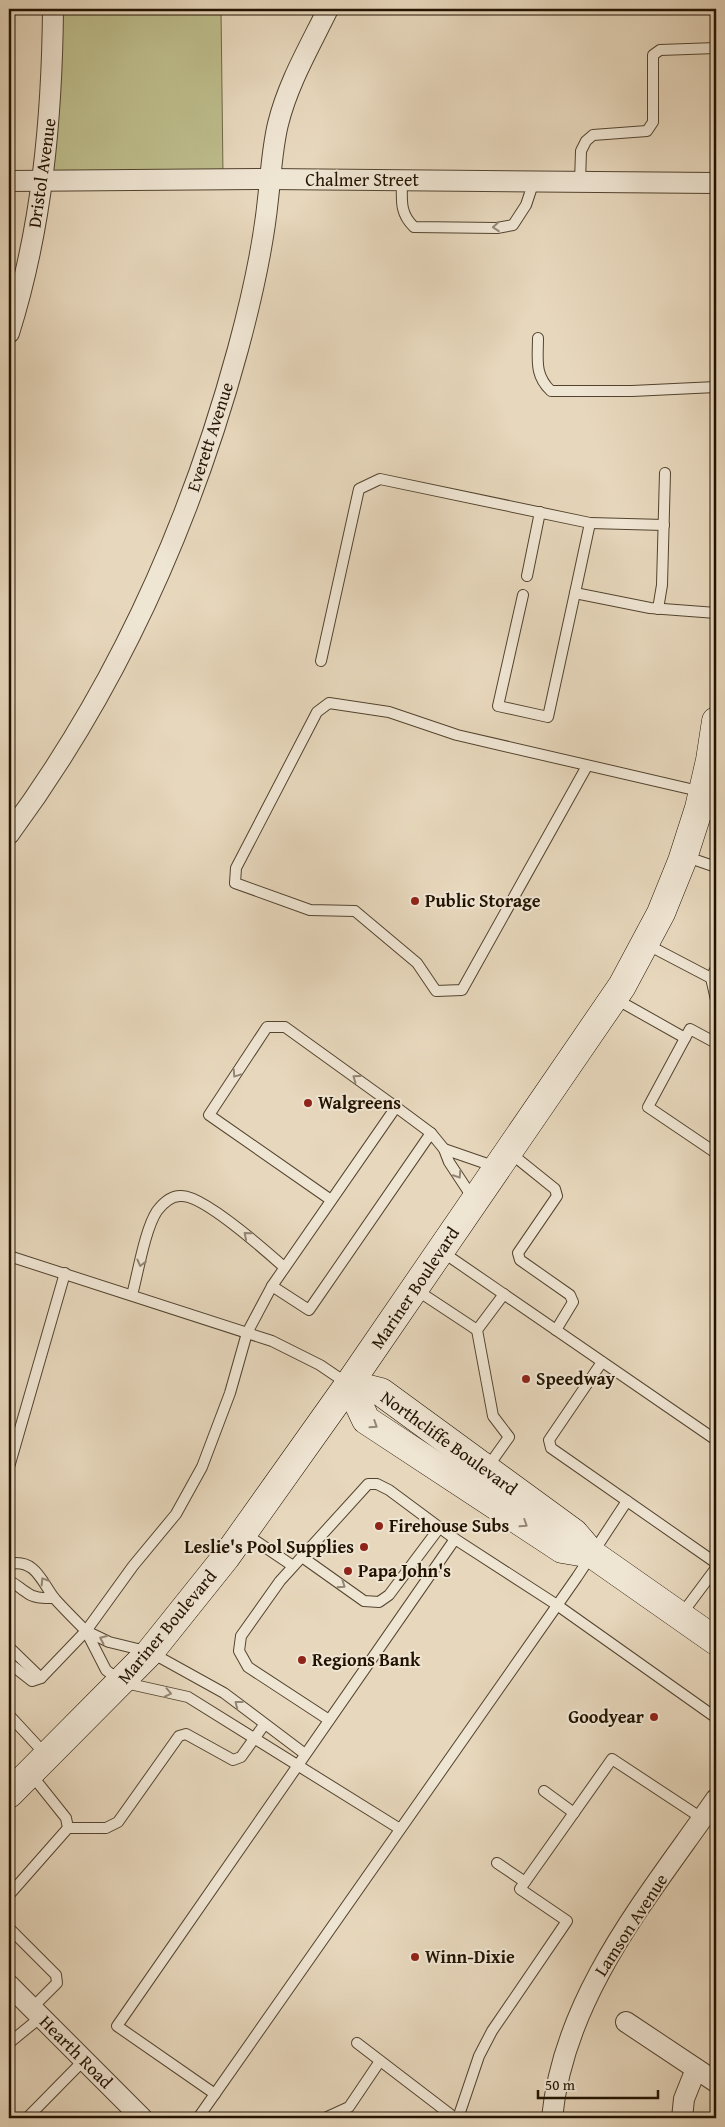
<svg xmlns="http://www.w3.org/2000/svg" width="725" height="2127" font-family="'Gentium Book Plus',serif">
<rect width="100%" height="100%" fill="#e7d7bc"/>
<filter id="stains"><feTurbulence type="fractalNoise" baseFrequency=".004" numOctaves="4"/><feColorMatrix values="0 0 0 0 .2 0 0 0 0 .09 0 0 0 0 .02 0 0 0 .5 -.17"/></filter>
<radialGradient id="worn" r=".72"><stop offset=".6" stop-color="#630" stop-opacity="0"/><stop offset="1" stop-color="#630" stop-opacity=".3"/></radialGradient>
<!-- green -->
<polygon fill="#bdbc8b" stroke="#706846" points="62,9 221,9 223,175 41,178"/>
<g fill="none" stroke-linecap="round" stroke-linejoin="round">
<!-- lane casing -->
<g stroke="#53442f" stroke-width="12">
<g id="lane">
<path d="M402,180c0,19 -3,33 12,47l83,1 16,-3 13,-20 8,-24"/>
<polyline points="580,182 581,151 586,141 593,135 647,131 653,122 653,55 660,50 716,48"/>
<path d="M538,338c0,21 -4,37 13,53h81l84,-4"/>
<polyline points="590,523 664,525"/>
<polyline points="527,576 540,512"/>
<polyline points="523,595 498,706 548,717 575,593"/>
<polyline points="658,609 662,585 665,473"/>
<polyline points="321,661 359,489 380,479 590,523 575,593 650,608 716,613"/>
<polyline points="587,766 462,990 436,991 417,963 355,911 310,910 235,883 236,868 317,712 329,703 389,712 457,735 716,795"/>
<polyline points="684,856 716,867"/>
<polyline points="646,944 711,978 716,1000"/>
<polyline points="711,978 716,968"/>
<polyline points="614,998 685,1038"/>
<polyline points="716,1043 690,1029 648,1107 716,1153"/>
<polyline points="444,1149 496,1167"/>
<polyline points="509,1152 555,1189 557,1196 518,1253 520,1260 570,1295 573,1302 556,1330"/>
<polyline points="331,1200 209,1115 267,1027 285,1027 396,1107"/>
<polyline points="441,1251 716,1440"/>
<polyline points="9,1256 272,1341 320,1365 348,1384"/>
<polyline points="272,1286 396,1107 431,1133"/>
<polyline points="415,1289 477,1330"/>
<path d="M132,1295c6,-22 13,-66 25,-84 6,-8 14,-16 25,-15 22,0 84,55 102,71"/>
<polyline points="602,1362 549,1440 551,1448 716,1563"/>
<polyline points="9,1467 65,1273"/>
<polyline points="487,1468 509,1437 493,1416 477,1330 504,1294"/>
<polyline points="244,1533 293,1566"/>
<polyline points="302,1557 364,1601 379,1602 389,1595 440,1527"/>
<path d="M9,1564c27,-6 33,19 46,35 10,11 21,22 31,32"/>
<path d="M9,1581c8,3 10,7 17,11 8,7 19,6 28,6"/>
<polyline points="681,1615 716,1568"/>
<polyline points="9,1647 41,1678"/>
<polyline points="9,1663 32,1681 41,1678 86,1631 133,1566 176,1514 202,1467 230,1393 247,1333 272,1286 309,1310 431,1133 444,1149 449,1162 474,1200"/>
<polyline points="9,1715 46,1755"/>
<polyline points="329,1720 248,1667 239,1651 241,1636 280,1581 368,1484 377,1484 389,1490 455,1539"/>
<polyline points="305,1754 224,1693 150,1652 109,1642 86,1631 106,1670 121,1682 188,1697 400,1829"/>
<polyline points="544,1791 574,1813"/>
<polyline points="68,1828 106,1828 118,1822 179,1736 186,1734 233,1760 241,1757 264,1725"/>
<polyline points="497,1863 525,1882"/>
<polyline points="9,1895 68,1828 66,1818 30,1773"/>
<polyline points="9,1928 56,1975 57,1983 32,2008"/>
<polyline points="9,2043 41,2017"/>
<polyline points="357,2043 455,2118"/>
<polyline points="215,2094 117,2026 455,1539 557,1605 715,1717"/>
<polyline points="27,2118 84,2060"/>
<polyline points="198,2118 577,1577 627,1501"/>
<polyline points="325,2118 349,2107 380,2061"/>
<polyline points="458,2118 479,2056 492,2031 567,1921 520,1889 612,1759 703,1819"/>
</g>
</g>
<!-- street casing -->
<g stroke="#53442f" stroke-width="22">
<g id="street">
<polyline points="9,181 269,179 716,183"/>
<path d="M9,333c33,-105 43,-214 44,-324"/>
<path d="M9,834c107,-145 182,-312 229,-485 13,-48 25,-100 30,-150 3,-25 4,-50 10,-75 10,-41 32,-78 50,-115"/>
<polyline points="9,1985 142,2118"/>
<polyline points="626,2022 716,2082"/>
<path d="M552,2118c12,-123 96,-221 164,-319"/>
<polyline points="682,2118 684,2099 696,2069"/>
</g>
</g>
<!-- secondary casing -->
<g stroke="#221300" stroke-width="29">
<g id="secondary">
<polyline points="349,1384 381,1392 574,1533 592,1554 716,1641"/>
<polyline points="349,1384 366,1420 562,1549 592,1554"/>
<polyline points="9,1794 150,1652 226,1557 349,1384 622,986 661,913 682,861 699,808 710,760 716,721"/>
</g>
</g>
<!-- lane -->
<use href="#lane" stroke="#efe5d3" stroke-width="10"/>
<!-- street -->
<use href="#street" stroke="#efe5d3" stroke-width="20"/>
<!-- secondary -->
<use href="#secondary" stroke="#efe5d3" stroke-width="28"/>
</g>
<!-- one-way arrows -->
<defs><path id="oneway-chevron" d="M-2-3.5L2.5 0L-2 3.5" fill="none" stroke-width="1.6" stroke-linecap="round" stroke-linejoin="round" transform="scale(1.25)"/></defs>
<g stroke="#938674">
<use href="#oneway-chevron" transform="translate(496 227) rotate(176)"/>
<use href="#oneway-chevron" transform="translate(236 1074) rotate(124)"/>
<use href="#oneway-chevron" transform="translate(356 1078) rotate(-144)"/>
<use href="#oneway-chevron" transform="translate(458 1175) rotate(57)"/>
<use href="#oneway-chevron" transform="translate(247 1235) rotate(-140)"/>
<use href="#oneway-chevron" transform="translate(141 1263) rotate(104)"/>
<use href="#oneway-chevron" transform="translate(374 1425) rotate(33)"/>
<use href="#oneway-chevron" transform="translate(524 1524) rotate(33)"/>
<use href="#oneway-chevron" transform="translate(44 1581) rotate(-122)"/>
<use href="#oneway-chevron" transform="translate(342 1585) rotate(35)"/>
<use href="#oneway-chevron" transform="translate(103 1639) rotate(-156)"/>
<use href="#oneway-chevron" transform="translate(168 1693) rotate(12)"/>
<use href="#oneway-chevron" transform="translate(238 1704) rotate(-142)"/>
</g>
<!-- markers -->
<g fill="#8f2418" stroke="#efe5d3" stroke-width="2">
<circle cx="415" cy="901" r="5"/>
<circle cx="308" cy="1103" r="5"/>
<circle cx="526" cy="1379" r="5"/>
<circle cx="379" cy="1526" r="5"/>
<circle cx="364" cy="1547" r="5"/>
<circle cx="348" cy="1571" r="5"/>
<circle cx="302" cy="1660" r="5"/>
<circle cx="654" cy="1717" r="5"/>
<circle cx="415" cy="1957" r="5"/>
</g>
<g text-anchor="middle" stroke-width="4" stroke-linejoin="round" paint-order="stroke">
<!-- street labels -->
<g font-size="18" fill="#221300" stroke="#efe5d3">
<text transform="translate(42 173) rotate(-82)" y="6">Dristol Avenue</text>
<text x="362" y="186">Chalmer Street</text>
<text transform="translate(210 437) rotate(-72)" y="6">Everett Avenue</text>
<text transform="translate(415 1288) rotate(-56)" y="6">Mariner Boulevard</text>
<text transform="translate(449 1443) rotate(36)" y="6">Northcliffe Boulevard</text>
<text transform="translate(167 1627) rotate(-50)" y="6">Mariner Boulevard</text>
<text transform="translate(631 1925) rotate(-57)" y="6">Lamson Avenue</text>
<text transform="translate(76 2052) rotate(45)" y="6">Hearth Road</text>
</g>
<!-- poi labels -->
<g font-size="18" font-weight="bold" fill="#221300" stroke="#efe5d3" text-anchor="start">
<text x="425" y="907">Public Storage</text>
<text x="318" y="1109">Walgreens</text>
<text x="536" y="1385">Speedway</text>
<text x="389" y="1532">Firehouse Subs</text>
<text x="354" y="1553" text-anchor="end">Leslie's Pool Supplies</text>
<text x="358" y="1577">Papa John's</text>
<text x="312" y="1666">Regions Bank</text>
<text x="644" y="1723" text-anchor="end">Goodyear</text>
<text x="425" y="1963">Winn-Dixie</text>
</g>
</g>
<!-- margin -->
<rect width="725" height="2127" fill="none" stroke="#e7d7bc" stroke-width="30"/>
<rect x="10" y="10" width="705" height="2107" fill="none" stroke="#221300" stroke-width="2.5"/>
<rect x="15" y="15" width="695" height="2097" fill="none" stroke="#221300"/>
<!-- scale -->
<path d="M538 2090v8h120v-8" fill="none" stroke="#221300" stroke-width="2.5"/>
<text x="545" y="2090" font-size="15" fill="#221300" stroke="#efe5d3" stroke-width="4" paint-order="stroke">50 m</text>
<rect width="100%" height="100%" filter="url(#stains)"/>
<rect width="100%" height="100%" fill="url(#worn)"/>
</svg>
